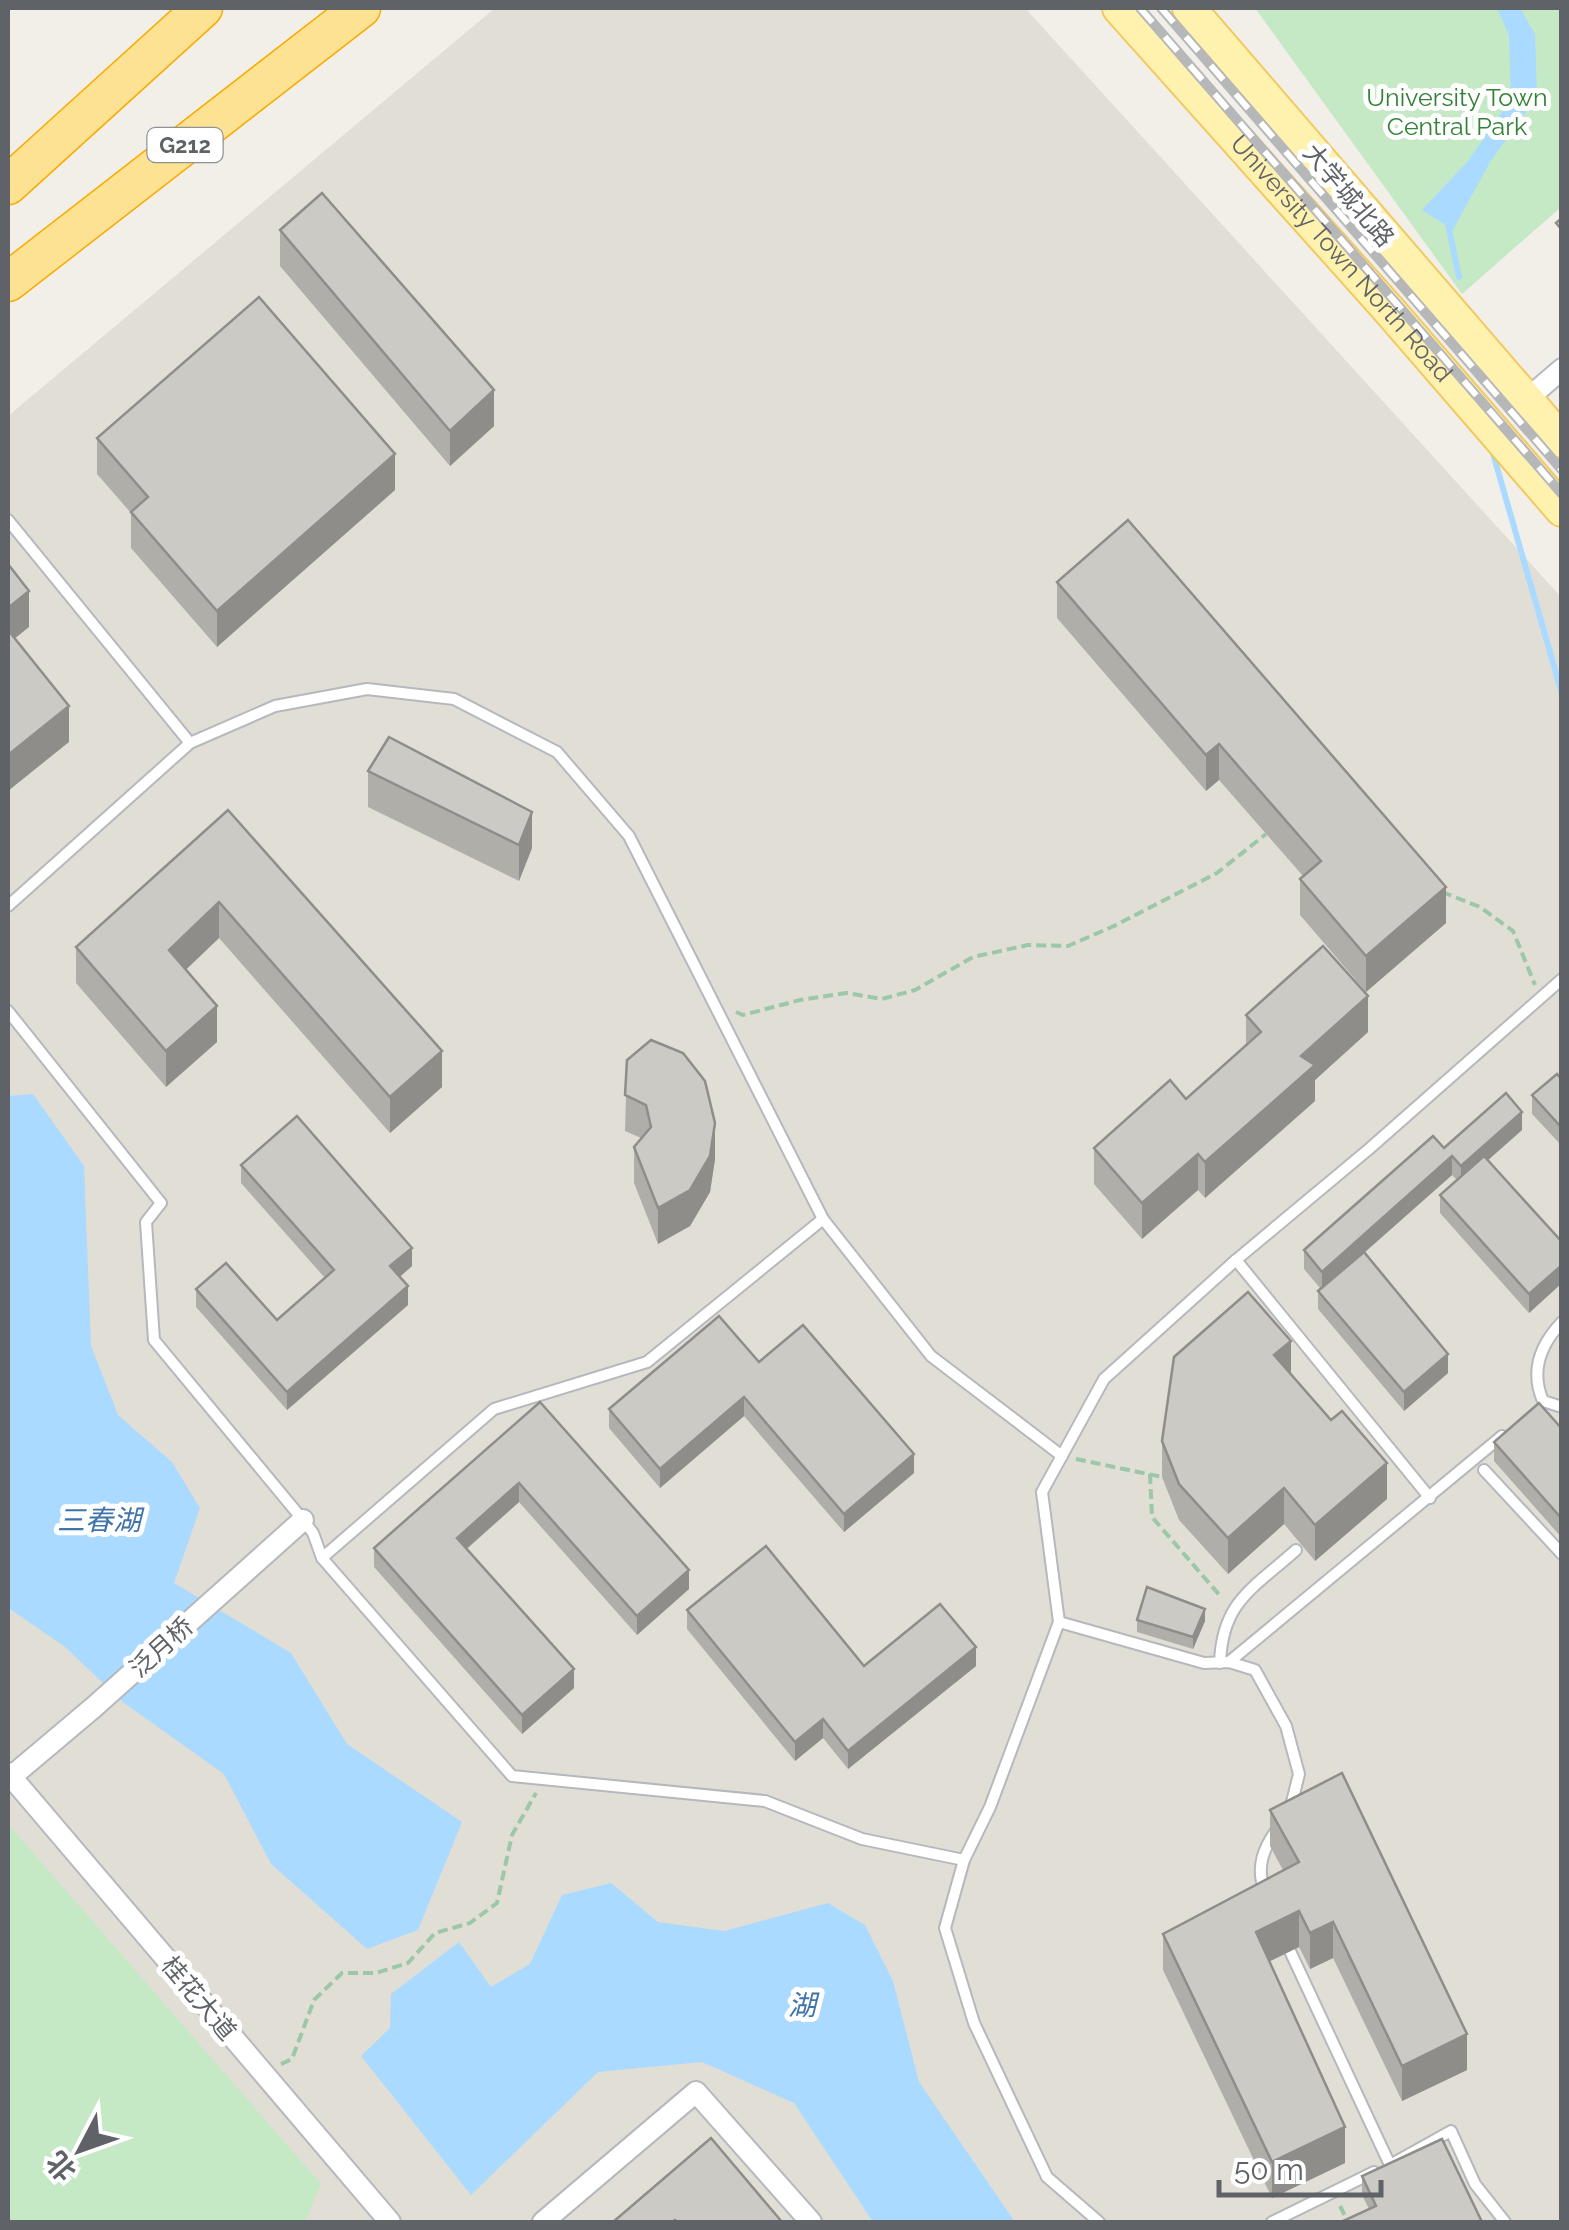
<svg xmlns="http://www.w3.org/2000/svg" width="1569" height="2230" font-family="Raleway,'Noto Sans SC',sans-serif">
<rect width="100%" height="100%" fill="#f1efe8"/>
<!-- education -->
<polygon fill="#e1ded6" points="495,8 1025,8 1561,597 1561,2222 8,2222 8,416"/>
<!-- green -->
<g fill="#c5e8c5">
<polygon points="1255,8 1561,8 1561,207 1462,294"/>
<polygon points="8,1824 321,2184 305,2222 8,2222"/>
</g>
<!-- water -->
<g fill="#aadaff">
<polygon points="1497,8 1520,8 1535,34 1537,97 1490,162 1453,230 1422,210 1468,161 1511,99 1509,35"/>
<polygon points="33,1094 84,1166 91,1346 118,1415 172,1462 200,1508 174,1583 291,1653 347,1744 462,1822 418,1930 367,1949 271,1864 224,1774 124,1703 64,1646 8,1608 8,1096"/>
<polygon points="611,1883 658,1922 724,1931 828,1903 865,1925 893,1981 919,2082 1015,2222 873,2222 794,2103 702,2062 598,2072 471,2195 361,2056 390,2028 391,1994 459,1942 491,1987 530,1964 562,1895"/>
</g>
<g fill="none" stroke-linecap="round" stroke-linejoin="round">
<!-- stream -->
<g stroke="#aadaff" stroke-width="6">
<polyline points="1447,219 1459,277"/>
<polyline points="1492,450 1562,694"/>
</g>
<!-- lane casing -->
<g stroke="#b5b8bc" stroke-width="14">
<g id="lane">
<polyline points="8,520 190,743"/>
<polyline points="8,906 190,743 275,706 367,689 454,699 557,752 629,836 823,1219 931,1356 1062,1456"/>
<polyline points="8,1011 161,1203 146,1222 154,1340 303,1520 313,1533 322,1558 512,1776 765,1801 862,1839 964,1860"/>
<polyline points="1236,1260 1430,1498"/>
<path d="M1562,1322c-22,23 -32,49 -19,79l19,6"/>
<polyline points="1484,1470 1562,1554"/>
<polyline points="322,1558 494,1409 647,1362 823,1219"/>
<polyline points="1059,1622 1204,1663 1229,1662 1255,1670 1286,1726 1299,1774 1290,1810"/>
<polyline points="1229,1662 1502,1436"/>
<path d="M1220,1663c2,-62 34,-75 76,-113"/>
<path d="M1265,1891c-10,-24 -1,-44 13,-63"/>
<polyline points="1290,1951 1390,2165 1451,2131 1475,2184 1505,2222"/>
<polyline points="1099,2222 1047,2177 974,2023 945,1928 964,1860 990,1807 1059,1622 1042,1492 1104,1379 1236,1260 1369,1149 1562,979"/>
<polyline points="1272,2222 1374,2172"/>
</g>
</g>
<!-- street casing -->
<g stroke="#b5b8bc" stroke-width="24">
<g id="street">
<polyline points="1526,400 1562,369"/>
<polyline points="8,1773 390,2222"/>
<polyline points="11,1777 94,1707 303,1520"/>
<polyline points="543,2222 696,2092 811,2222"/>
</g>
</g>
<!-- primary casing -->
<g stroke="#f2c960" stroke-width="36">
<g id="primary">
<path id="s1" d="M1119,8l270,302 173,200"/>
<polyline points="1189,8 1562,441"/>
</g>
</g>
<!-- highway casing -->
<g stroke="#f9ab00" stroke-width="41">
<g id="highway">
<polyline points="8,185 203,8"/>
<polyline points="8,282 361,8"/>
</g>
</g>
<!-- path -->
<g stroke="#9cc7a9" stroke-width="4" stroke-dasharray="10 5" stroke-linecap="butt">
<polyline points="1442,892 1480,907 1513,931 1535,985"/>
<polyline points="736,1012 743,1015 800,1000 847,993 882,999 915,990 973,957 1028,945 1068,946 1114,926 1217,873 1266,834"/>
<polyline points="1076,1459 1162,1477"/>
<polyline points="1150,1474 1152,1517 1222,1598"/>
<polyline points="281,2064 292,2059 314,2000 342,1973 376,1973 408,1963 435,1933 470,1923 497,1903 512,1835 536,1793"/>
<polyline points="1340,2206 1348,2222"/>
</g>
<!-- lane -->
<use href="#lane" stroke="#fff" stroke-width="10"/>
<!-- street -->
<use href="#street" stroke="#fff" stroke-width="20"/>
<!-- primary -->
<use href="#primary" stroke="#fff2af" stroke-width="32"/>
<!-- highway -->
<use href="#highway" stroke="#fde293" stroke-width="38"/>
<!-- rail casing -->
<g stroke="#b6b7b8" stroke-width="10">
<g id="rail">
<polyline points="1140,8 1562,494"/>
<polyline points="1161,8 1562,470"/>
</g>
</g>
<!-- rail -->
<use href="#rail" stroke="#fff" stroke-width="6" stroke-dasharray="19" stroke-linecap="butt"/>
</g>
<!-- wall -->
<g fill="#afaea9">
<polygon points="280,230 494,426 450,466 280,266"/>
<polygon points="97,438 395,490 217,647 131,548 131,513 97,474"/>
<polygon points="1057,582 1446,923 1366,992 1300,915 1300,879 1303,876 1219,780 1206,791 1057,618"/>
<polygon points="368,771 532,848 519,881 368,807"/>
<polygon points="228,810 442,1087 390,1133 219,938 186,969 217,1042 166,1087 76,983 76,947"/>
<polygon points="1246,1015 1368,1032 1315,1080 1315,1101 1205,1198 1198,1190 1142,1239 1094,1184 1094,1148 1186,1099 1246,1046"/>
<polygon points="627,1060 715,1159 710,1192 690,1226 658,1244 634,1183 634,1147 641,1138 625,1131"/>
<polygon points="1562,1079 1562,1146 1532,1114 1532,1095"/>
<polygon points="1522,1130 1488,1160 1562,1242 1562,1283 1529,1313 1440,1213 1440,1195 1457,1180 1452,1175 1364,1253 1448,1373 1404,1411 1318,1309 1318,1291 1320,1288 1304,1269 1304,1250 1444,1148"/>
<polygon points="241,1165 412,1266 400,1277 408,1305 287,1410 196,1307 196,1289 277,1320 325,1278 241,1183"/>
<polygon points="759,1362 914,1473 844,1532 744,1416 660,1488 609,1428 609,1409"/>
<polygon points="1291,1374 1331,1420 1387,1499 1315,1561 1284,1524 1228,1574 1179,1520 1162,1477 1162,1441"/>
<polygon points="540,1402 689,1589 637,1635 519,1502 467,1549 574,1688 522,1734 374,1567 374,1548"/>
<polygon points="1562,1429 1562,1538 1494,1461 1494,1442"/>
<polygon points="687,1610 864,1666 976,1666 848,1769 823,1738 795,1761 687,1629"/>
<polygon points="1137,1620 1205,1621 1193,1649 1137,1632"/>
<polygon points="1270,1810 1467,2070 1402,2101 1333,1958 1310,1969 1299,1947 1269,1961 1345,2163 1272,2198 1163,1970 1163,1934 1283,1870 1270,1846"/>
<polygon points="1362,2176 1482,2222 1369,2209 1362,2195"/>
</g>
<!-- shaded-wall -->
<g fill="#8f8d8a">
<polygon points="494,390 494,426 450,466 450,431"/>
<polygon points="395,454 395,490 217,647 217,611"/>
<polygon points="29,591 29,627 8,644 8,608"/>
<polygon points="69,706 69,742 8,791 8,755"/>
<polygon points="1219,744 1219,780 1206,791 1206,755"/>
<polygon points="532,812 532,848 519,881 519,845"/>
<polygon points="1446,887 1446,923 1366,992 1366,956"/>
<polygon points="219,902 219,938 169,986 169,950"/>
<polygon points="1368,996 1368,1032 1315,1080 1315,1101 1205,1198 1205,1162 1301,1056"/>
<polygon points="217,1006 217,1042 166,1087 166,1051"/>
<polygon points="442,1051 442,1087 390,1133 390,1097"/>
<polygon points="1522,1112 1522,1130 1461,1184 1461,1166"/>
<polygon points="715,1123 715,1159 710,1192 690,1226 658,1244 658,1208"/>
<polygon points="1198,1154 1198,1190 1142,1239 1142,1203"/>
<polygon points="1452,1156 1452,1175 1322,1290 1322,1272"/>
<polygon points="412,1248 412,1266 390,1285 390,1266"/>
<polygon points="1562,1265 1562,1283 1529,1313 1529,1294"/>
<polygon points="408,1286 408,1305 287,1410 287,1392"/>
<polygon points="1291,1341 1291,1377 1274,1355"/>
<polygon points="1448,1354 1448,1373 1404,1411 1404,1392"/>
<polygon points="744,1397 744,1416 660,1488 660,1469"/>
<polygon points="914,1454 914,1473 844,1532 844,1514"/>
<polygon points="1387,1463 1387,1499 1315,1561 1315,1525"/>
<polygon points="519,1483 519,1502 457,1557 457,1538"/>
<polygon points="1284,1488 1284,1524 1228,1574 1228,1538"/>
<polygon points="689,1570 689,1589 637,1635 637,1616"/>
<polygon points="1205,1609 1205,1621 1193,1649 1193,1637"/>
<polygon points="976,1647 976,1666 848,1769 848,1751"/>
<polygon points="574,1669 574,1688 522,1734 522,1715"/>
<polygon points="823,1719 823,1738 795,1761 795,1742"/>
<polygon points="1299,1911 1299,1947 1256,1968 1256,1932"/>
<polygon points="1333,1922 1333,1958 1310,1969 1310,1933"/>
<polygon points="1467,2034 1467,2070 1402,2101 1402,2066"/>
<polygon points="1345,2127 1345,2163 1272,2198 1272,2162"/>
</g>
<!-- building -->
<g fill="#cccac5" stroke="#8f8d8a" stroke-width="2.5">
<polygon points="322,193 494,390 450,431 280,230"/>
<polygon points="1562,218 1562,230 1556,223"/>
<polygon points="259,297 395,454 217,611 131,512 148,497 97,438"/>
<polygon points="1128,520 1446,887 1366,956 1300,879 1321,861 1219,744 1206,755 1057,582"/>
<polygon points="8,564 29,591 8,608"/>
<polygon points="8,630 69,706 8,755"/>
<polygon points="389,737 532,812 519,845 368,771"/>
<polygon points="228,810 442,1051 390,1097 219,902 169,950 217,1006 166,1051 76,947"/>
<polygon points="1323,946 1368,996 1301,1056 1315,1065 1205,1162 1198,1154 1142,1203 1094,1148 1170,1080 1186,1099 1261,1032 1246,1015"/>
<polygon points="651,1040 683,1053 705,1081 715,1123 710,1156 690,1190 658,1208 634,1147 651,1127 646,1105 625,1095 627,1060"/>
<polygon points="1557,1074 1562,1079 1562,1128 1532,1095"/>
<polygon points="1506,1093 1522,1112 1461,1166 1452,1156 1322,1272 1304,1250 1433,1136 1444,1148"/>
<polygon points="297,1116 412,1248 390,1266 408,1286 287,1392 196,1289 226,1263 277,1320 334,1270 241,1165"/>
<polygon points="1484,1156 1562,1242 1562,1265 1529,1294 1440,1195"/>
<polygon points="1364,1252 1448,1354 1404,1392 1318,1291"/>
<polygon points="1248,1292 1291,1341 1274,1355 1331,1420 1342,1411 1387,1463 1315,1525 1284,1488 1228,1538 1179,1484 1162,1441 1174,1357"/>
<polygon points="719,1316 759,1362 803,1325 914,1454 844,1514 744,1397 660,1469 609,1409"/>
<polygon points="540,1402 689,1570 637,1616 519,1483 457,1538 574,1669 522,1715 374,1548"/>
<polygon points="1539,1403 1562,1429 1562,1519 1494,1442"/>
<polygon points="766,1546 864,1666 940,1604 976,1647 848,1751 823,1719 795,1742 687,1610"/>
<polygon points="1147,1587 1205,1609 1193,1637 1137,1620"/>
<polygon points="1342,1773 1467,2034 1402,2066 1333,1922 1310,1933 1299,1911 1256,1932 1345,2127 1272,2162 1163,1934 1299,1862 1270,1810"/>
<polygon points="711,2138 782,2222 677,2222 675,2220 672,2222 613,2222"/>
<polygon points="1442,2139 1482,2222 1341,2222 1376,2206 1362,2176"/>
</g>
<g text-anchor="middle" stroke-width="10" stroke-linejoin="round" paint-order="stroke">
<!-- shield labels -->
<rect fill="#fff" stroke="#8f9295" stroke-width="2.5" x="147.5" y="128" width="75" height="34" rx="8"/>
<g font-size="22" font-weight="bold" fill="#5f6368">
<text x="185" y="153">G212</text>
</g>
<!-- park labels -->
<g font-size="25" fill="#348238" stroke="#fff">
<text x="1457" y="106">University Town<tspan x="1457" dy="29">Central Park</tspan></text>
</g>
<!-- street labels -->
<g font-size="25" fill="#5f6368" stroke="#fff">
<text transform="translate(1349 195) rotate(50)" y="9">大学城北路</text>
<text dy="9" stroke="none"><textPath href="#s1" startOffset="335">University Town North Road</textPath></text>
<text transform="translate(161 1647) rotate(-42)" y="9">泛月桥</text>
<text transform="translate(199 1998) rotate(50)" y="9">桂花大道</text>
</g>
<!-- water labels -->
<g font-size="28" font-style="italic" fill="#4174aa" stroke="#fff">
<text x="99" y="1530">三春湖</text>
<text x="802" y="2015">湖</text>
</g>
</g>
<!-- border -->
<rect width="1569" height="2230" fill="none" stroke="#5f6368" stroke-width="20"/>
<!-- north arrow -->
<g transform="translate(80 2150) rotate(229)" stroke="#ffffff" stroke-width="8" paint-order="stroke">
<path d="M0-8L18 38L0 25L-18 38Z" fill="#5f6368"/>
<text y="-15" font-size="28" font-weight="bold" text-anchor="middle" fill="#5f6368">北</text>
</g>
<!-- scale -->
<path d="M1219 2180v15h162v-15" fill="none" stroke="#5f6368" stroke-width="5"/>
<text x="1234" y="2180" font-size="30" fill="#5f6368" stroke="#ffffff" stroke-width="8" paint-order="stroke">50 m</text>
</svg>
